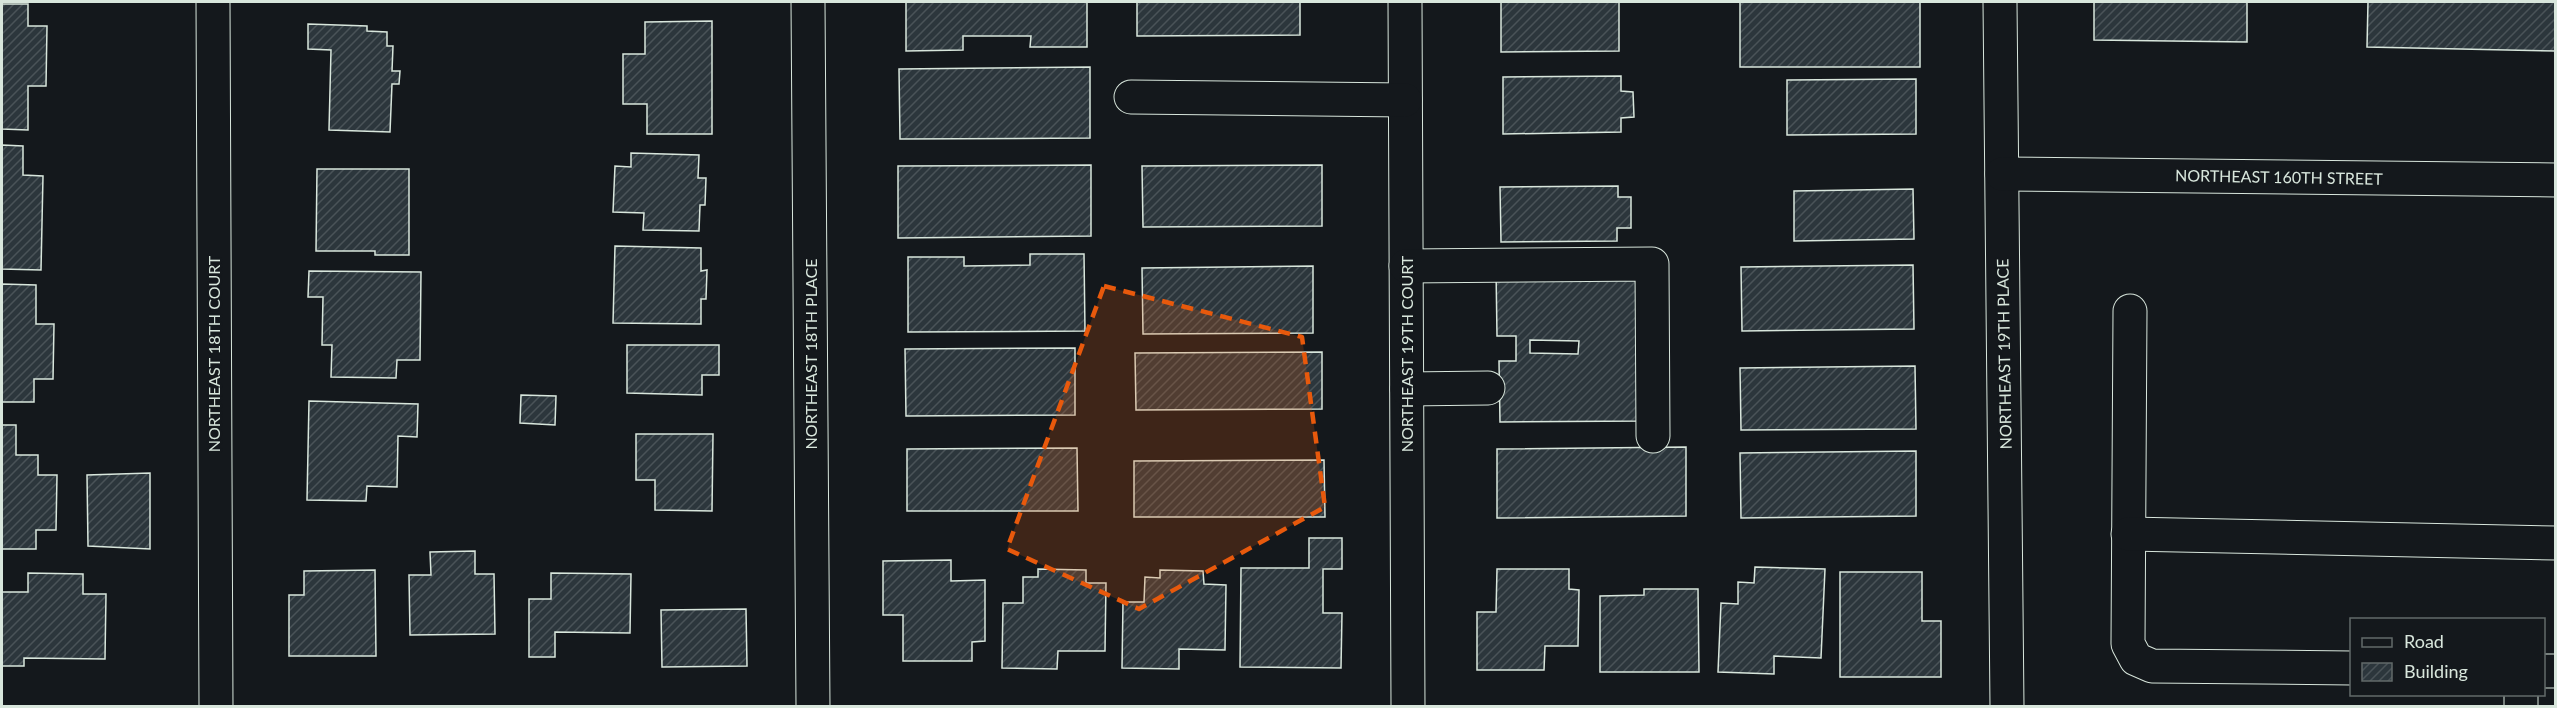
<svg xmlns="http://www.w3.org/2000/svg" width="2557" height="708" font-family="Lato,sans-serif">
<defs>
<pattern id="building-hatch" width="6" height="6" patternUnits="userSpaceOnUse" patternTransform="scale(1.5)"><rect width="6" height="6" fill="#2c363c"/><path d="M-1 1l2-2M0 6l6-6M5 7l2-2" fill="none" stroke="#4a5358"/></pattern>
</defs>
<rect width="100%" height="100%" fill="#14181c"/>
<!-- building -->
<g fill="url(#building-hatch)" stroke="#d8e6dc" stroke-width="1.5" fill-rule="evenodd">
<polygon points="906,2 1087,2 1087,47 1030,47 1031,36 963,36 963,50 906,51"/>
<polygon points="1137,2 1300,2 1300,35 1137,36"/>
<polygon points="1501,2 1619,2 1619,51 1501,52"/>
<rect x="1740" y="2" width="180" height="65"/>
<polygon points="2094,2 2247,2 2247,42 2094,40"/>
<polygon points="2368,2 2556,2 2556,51 2367,47"/>
<polygon points="2,4 28,4 28,26 47,26 46,86 28,86 28,130 2,129"/>
<polygon points="712,21 712,134 647,134 647,104 623,104 623,54 645,54 645,22"/>
<polygon points="308,24 367,26 367,31 387,32 387,46 393,46 392,71 400,71 399,84 392,84 390,132 329,130 331,50 308,49"/>
<polygon points="1090,67 1090,138 900,139 899,69"/>
<polygon points="1621,76 1621,91 1633,92 1634,117 1621,118 1621,132 1503,134 1503,77"/>
<polygon points="1916,79 1916,134 1787,135 1787,80"/>
<polygon points="2,145 23,146 23,175 43,176 41,270 2,269"/>
<polygon points="631,153 699,155 698,178 706,178 705,205 700,205 699,231 643,230 644,213 613,212 615,166 631,167"/>
<polygon points="1091,165 1091,236 898,238 898,166"/>
<polygon points="1322,165 1322,226 1143,227 1142,166"/>
<polygon points="317,169 409,169 409,255 375,255 375,251 316,251"/>
<polygon points="1618,186 1618,197 1631,197 1631,228 1617,228 1617,241 1501,242 1500,187"/>
<polygon points="1913,189 1914,239 1794,241 1794,191"/>
<polygon points="615,246 701,248 701,271 707,270 706,299 701,299 701,324 613,323"/>
<polygon points="1030,254 1084,254 1085,331 908,332 908,257 964,257 964,266 1030,265"/>
<polygon points="1913,265 1914,329 1742,331 1741,267"/>
<polygon points="1313,266 1313,333 1143,334 1142,268"/>
<path d="M1643,268l1,153 -144,1 -1,-61h17v-25h-19l-1,-67zM1530,340l49,1 -1,13 -48,-1z"/>
<polygon points="309,271 421,272 420,360 397,360 396,378 331,377 332,345 322,345 323,297 308,297"/>
<polygon points="2,284 36,285 36,324 54,324 53,379 34,379 34,402 2,402"/>
<polygon points="627,345 719,345 719,375 702,375 702,395 627,393"/>
<polygon points="1075,348 1075,415 906,416 905,349"/>
<polygon points="1322,352 1322,409 1136,410 1135,353"/>
<polygon points="1915,366 1916,429 1741,430 1740,368"/>
<polygon points="521,395 556,396 555,425 520,423"/>
<polygon points="309,401 418,404 417,437 398,436 397,487 367,486 366,501 307,500"/>
<polygon points="2,425 16,425 16,455 38,455 38,475 57,475 56,530 36,530 36,549 2,549"/>
<polygon points="636,434 713,434 712,511 655,510 655,480 636,480"/>
<polygon points="1686,447 1686,516 1497,518 1497,449"/>
<polygon points="1077,448 1078,511 907,511 907,449"/>
<polygon points="1916,451 1916,516 1741,518 1740,453"/>
<polygon points="1324,460 1325,517 1134,517 1134,461"/>
<polygon points="150,473 150,549 88,546 87,475"/>
<polygon points="1309,538 1342,538 1342,569 1323,569 1323,613 1342,613 1341,668 1240,667 1241,568 1309,568"/>
<polygon points="475,551 475,574 494,574 495,634 410,635 409,575 431,575 430,552"/>
<polygon points="951,560 951,581 985,580 985,641 972,642 972,661 903,661 903,615 883,615 883,561"/>
<polygon points="1755,567 1825,569 1821,658 1774,656 1774,674 1718,672 1721,603 1738,604 1738,582 1754,583"/>
<polygon points="1038,569 1086,570 1086,583 1106,583 1105,651 1058,651 1057,669 1002,668 1003,603 1023,603 1023,577 1038,577"/>
<polygon points="1497,569 1569,569 1569,589 1579,590 1578,646 1545,646 1544,670 1477,670 1477,612 1496,612"/>
<polygon points="375,570 376,656 289,656 289,595 304,595 304,571"/>
<polygon points="1160,570 1203,571 1204,584 1226,585 1225,650 1179,649 1179,669 1122,668 1123,602 1144,602 1145,577 1160,578"/>
<polygon points="1840,572 1922,572 1922,621 1941,621 1941,677 1840,677"/>
<polygon points="28,573 83,574 83,594 106,594 105,659 24,658 24,666 2,666 2,592 28,592"/>
<polygon points="551,573 631,574 630,633 555,632 555,657 529,657 529,599 551,599"/>
<polygon points="1644,589 1698,589 1699,672 1600,672 1600,596 1644,595"/>
<polygon points="746,609 747,666 662,667 661,610"/>
</g>
<g fill="none" stroke-linecap="round" stroke-linejoin="round">
<!-- minor casing -->
<g stroke="#d8e6dc" stroke-width="35">
<g id="minor">
<polyline points="213,2 216,706"/>
<polyline points="808,2 813,706"/>
<polyline points="1405,2 1408,706"/>
<polyline points="2000,2 2007,706"/>
<polyline points="1131,97 1405,100"/>
<polyline points="2002,174 2556,180"/>
<polyline points="1406,266 1652,264 1653,436"/>
<polyline points="2130,311 2128,644 2136,659 2152,666 2352,668"/>
<polyline points="1407,389 1488,388"/>
<polyline points="2128,534 2556,543"/>
<polyline points="2544,671 2556,671"/>
<polyline points="2521,706 2521,694"/>
</g>
</g>
<!-- minor -->
<use href="#minor" stroke="#14181c" stroke-width="33"/>
</g>
<!-- marked area -->
<path fill="#e8590c" fill-opacity="0.2" stroke="#e8590c" stroke-width="4.5" stroke-dasharray="12 8" stroke-linejoin="round" d="M1104,286l198,51 23,170 -186,102 -132,-60z"/>
<g text-anchor="middle" stroke-width="4.5" stroke-linejoin="round" paint-order="stroke">
<!-- street labels -->
<g font-size="16" fill="#d8e6dc" stroke="#14181c">
<text transform="translate(2279 177) rotate(1)" y="6">NORTHEAST 160TH STREET</text>
<text transform="translate(214 354) rotate(-90)" y="6">NORTHEAST 18TH COURT</text>
<text transform="translate(811 354) rotate(-90)" y="6">NORTHEAST 18TH PLACE</text>
<text transform="translate(1407 354) rotate(-90)" y="6">NORTHEAST 19TH COURT</text>
<text transform="translate(2004 354) rotate(-91)" y="6">NORTHEAST 19TH PLACE</text>
</g>
</g>
<!-- border -->
<rect width="2557" height="708" fill="none" stroke="#d8e6dc" stroke-width="6"/>
<!-- legend -->
<rect x="2350" y="618" width="195" height="78" fill="#14181c" stroke="#626a69" stroke-width="1.5"/>
<rect x="2362" y="638" width="30" height="9" fill="#14181c" stroke="#626a69" stroke-width="1.5"/>
<text x="2404" y="648" font-size="18" fill="#d8e6dc">Road</text>
<rect x="2362" y="663" width="30" height="18" fill="url(#building-hatch)" stroke="#626a69" stroke-width="1.5"/>
<text x="2404" y="678" font-size="18" fill="#d8e6dc">Building</text>
</svg>
